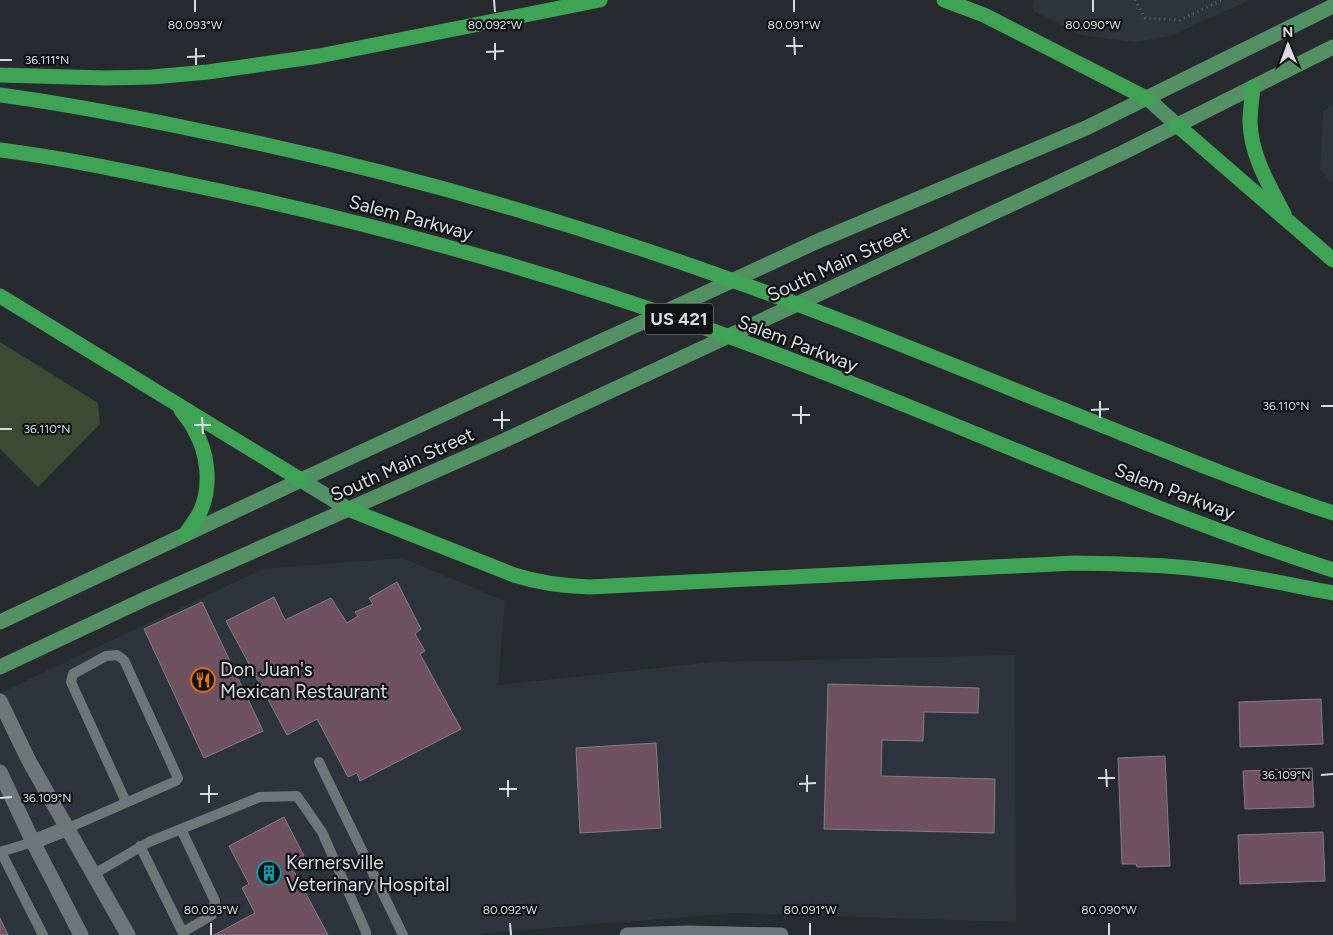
<svg xmlns="http://www.w3.org/2000/svg" width="1333" height="935" font-family="Figtree,sans-serif">
<rect width="100%" height="100%" fill="#272a2f"/>
<!-- built -->
<g fill="#2e343e">
<polygon points="1034,0 1250,0 1170,36 1135,42 1080,35 1033,11"/>
<polygon points="1333,103 1333,184 1320,169 1323,112"/>
<polygon points="402,558 505,601 498,685 714,662 1015,655 1016,922 735,913 486,933 481,935 0,935 0,693 263,569"/>
</g>
<!-- green -->
<polygon fill="#3f4934" points="0,342 98,403 100,424 38,487 0,449"/>
<!-- building -->
<g fill="#705160" stroke="#867e82">
<polygon points="397,582 421,629 415,634 425,651 420,654 461,729 360,781 357,773 348,777 317,719 287,735 226,621 274,597 285,620 331,598 347,623 358,616 355,612 373,604 369,598"/>
<polygon points="202,602 263,731 204,758 144,629"/>
<polygon points="828,684 979,688 978,713 924,712 923,741 882,740 881,776 995,779 994,833 824,829"/>
<polygon points="1321,699 1323,744 1240,747 1239,702"/>
<polygon points="656,743 661,828 580,833 576,748"/>
<polygon points="1165,756 1170,866 1137,867 1136,864 1122,864 1118,758"/>
<polygon points="1312,768 1314,807 1245,809 1243,771"/>
<polygon points="284,817 304,856 290,864 328,935 214,935 255,913 242,888 249,884 229,846"/>
<polygon points="1323,832 1325,881 1240,884 1238,835"/>
<polygon points="0,918 8,935 0,935"/>
</g>
<g fill="none" stroke-linecap="round" stroke-linejoin="round">
<!-- path -->
<polyline stroke="#62656a" stroke-width="3" stroke-dasharray="1 4" stroke-linecap="butt" points="1135,0 1145,18 1180,20 1222,0"/>
<!-- service -->
<g stroke="#70757a" stroke-width="10">
<polyline points="319,762 403,935"/>
<polyline points="68,828 176,781 178,778 124,660 117,655 106,656 73,674 71,682 126,802"/>
<polyline points="181,829 215,901 212,915 183,932"/>
<polyline points="140,846 184,935"/>
<polyline points="0,852 33,842"/>
<polyline points="1,852 43,935"/>
<polyline points="94,874 149,842 260,797 297,796 322,832 366,932 366,935"/>
</g>
<!-- minor -->
<g stroke="#70757a" stroke-width="15">
<polyline points="0,701 29,761 128,935"/>
<polyline points="0,772 33,842 81,935"/>
<polyline points="33,842 68,828"/>
<polyline points="627,935 687,933 781,935"/>
</g>
<!-- primary -->
<g stroke="#539164" stroke-width="15">
<polyline points="1148,99 1177,125"/>
<polyline points="301,480 348,509"/>
<polyline points="0,622 301,480 818,241 1086,128 1333,6"/>
<polyline points="0,667 147,598 503,441 883,264 1122,153 1333,47"/>
</g>
<!-- motorway -->
<g stroke="#3fa355" stroke-width="15">
<polyline points="944,0 984,15 1148,99"/>
<polyline points="0,75 106,78 152,77 208,72 319,56 600,0"/>
<path d="M1253,87c-1,12 -3,23 -3,35 1,34 19,63 34,92"/>
<path d="M0,95c67,9 134,22 201,36 177,36 352,85 522,146 130,46 258,100 386,151 74,30 148,60 224,85"/>
<polyline points="1177,125 1333,260"/>
<path d="M0,150c63,8 125,21 187,34 175,36 347,84 515,143 213,75 416,174 631,243"/>
<polyline points="0,296 301,480"/>
<path d="M181,410c4,6 10,12 13,19 14,23 18,58 6,83 -4,8 -10,15 -15,23"/>
<path d="M348,509l166,66c25,8 49,11 75,12l486,-24c38,1 76,1 114,5 49,5 96,16 144,25"/>
</g>
</g>
<!-- ticks -->
<path fill="none" stroke="#dadde0" stroke-width="2" d="M195,0v12M494,0l1,12M794,0v12M1093,0v12M794,37l1,18M495,43v17M786,46h17M196,48v17M486,52l18,-1M187,57l18,-1M0,60h12M1100,401v17M801,406v18M1321,406h12M1091,410l18,-1M502,411v18M792,415h18M202,417l1,17M493,420h17M194,425h17M0,429h12M1106,769l1,18M807,775v17M1321,775l12,-1M1098,778h17M508,780v17M799,784l17,-1M209,785v18M499,789h18M200,794h18M0,798l12,-1M211,923v12M510,923l1,12M810,923v12M1109,923v12"/>
<!-- icons -->
<defs>
<g id="restaurant-ring" transform="scale(1.25)"><circle r="9.5" fill="#111315" stroke="#e8710a" stroke-width="1.5"/><path d="M-5-6h1v4h1v-4h1v4h1v-4h1v5L-1.5 .5V6h-2V.5L-5-1ZM5-6V6H3V1.5H1.5Q1.5-4 5-6Z" fill="#e8710a"/></g>
<g id="building-ring" transform="scale(1.25)"><circle r="9.5" fill="#111315" stroke="#0f9aa8" stroke-width="1.5"/><path d="M-4-6H4V6H1V3H-1V6H-4ZM-2.5-4.3h1.7v1.8h-1.7ZM.8-4.3h1.7v1.8H.8ZM-2.5-1h1.7V.8h-1.7ZM.8-1h1.7V.8H.8Z" fill="#0f9aa8"/></g>
</defs>
<g fill-rule="evenodd">
<use href="#restaurant-ring" x="203" y="680"/>
<use href="#building-ring" x="269" y="873"/>
</g>
<g text-anchor="middle" stroke-width="4.5" stroke-linejoin="round" paint-order="stroke">
<!-- shield labels -->
<rect fill="#111315" stroke="#9ea0a3" stroke-width="1" x="645" y="303.5" width="68" height="31" rx="4"/>
<g font-size="18" font-weight="bold" fill="#dadde0">
<text x="679" y="325">US 421</text>
</g>
<!-- street labels -->
<g font-size="19" fill="#dadde0" stroke="#111315">
<text transform="translate(411 217) rotate(15)" y="7">Salem Parkway</text>
<text transform="translate(838 263) rotate(-25)" y="7">South Main Street</text>
<text transform="translate(798 343) rotate(21)" y="7">Salem Parkway</text>
<text transform="translate(402 464) rotate(-24)" y="7">South Main Street</text>
<text transform="translate(1175 491) rotate(21)" y="7">Salem Parkway</text>
</g>
<!-- poi labels -->
<g font-size="19" fill="#dadde0" stroke="#111315" text-anchor="start">
<text x="220" y="676">Don Juan's<tspan x="220" dy="22">Mexican Restaurant</tspan></text>
<text x="286" y="869">Kernersville<tspan x="286" dy="22">Veterinary Hospital</tspan></text>
</g>
</g>
<g font-size="12" text-anchor="middle" fill="#dadde0" stroke="#111315" stroke-width="4.5" stroke-linejoin="round" paint-order="stroke">
<text x="195" y="29">80.093°W</text>
<text x="495" y="29">80.092°W</text>
<text x="794" y="29">80.091°W</text>
<text x="1093" y="29">80.090°W</text>
<text x="47" y="64">36.111°N</text>
<text x="1286" y="410">36.110°N</text>
<text x="47" y="433">36.110°N</text>
<text x="1286" y="779">36.109°N</text>
<text x="47" y="802">36.109°N</text>
<text x="211" y="914">80.093°W</text>
<text x="510" y="914">80.092°W</text>
<text x="810" y="914">80.091°W</text>
<text x="1109" y="914">80.090°W</text>
</g>
<!-- north arrow -->
<g transform="translate(1288 45) rotate(359)" stroke="#111315" stroke-width="4" paint-order="stroke">
<path d="M0-4L9 19L0 12L-9 19Z" fill="#dadde0"/>
<text y="-8" font-size="14" font-weight="bold" text-anchor="middle" fill="#dadde0">N</text>
</g>
</svg>
